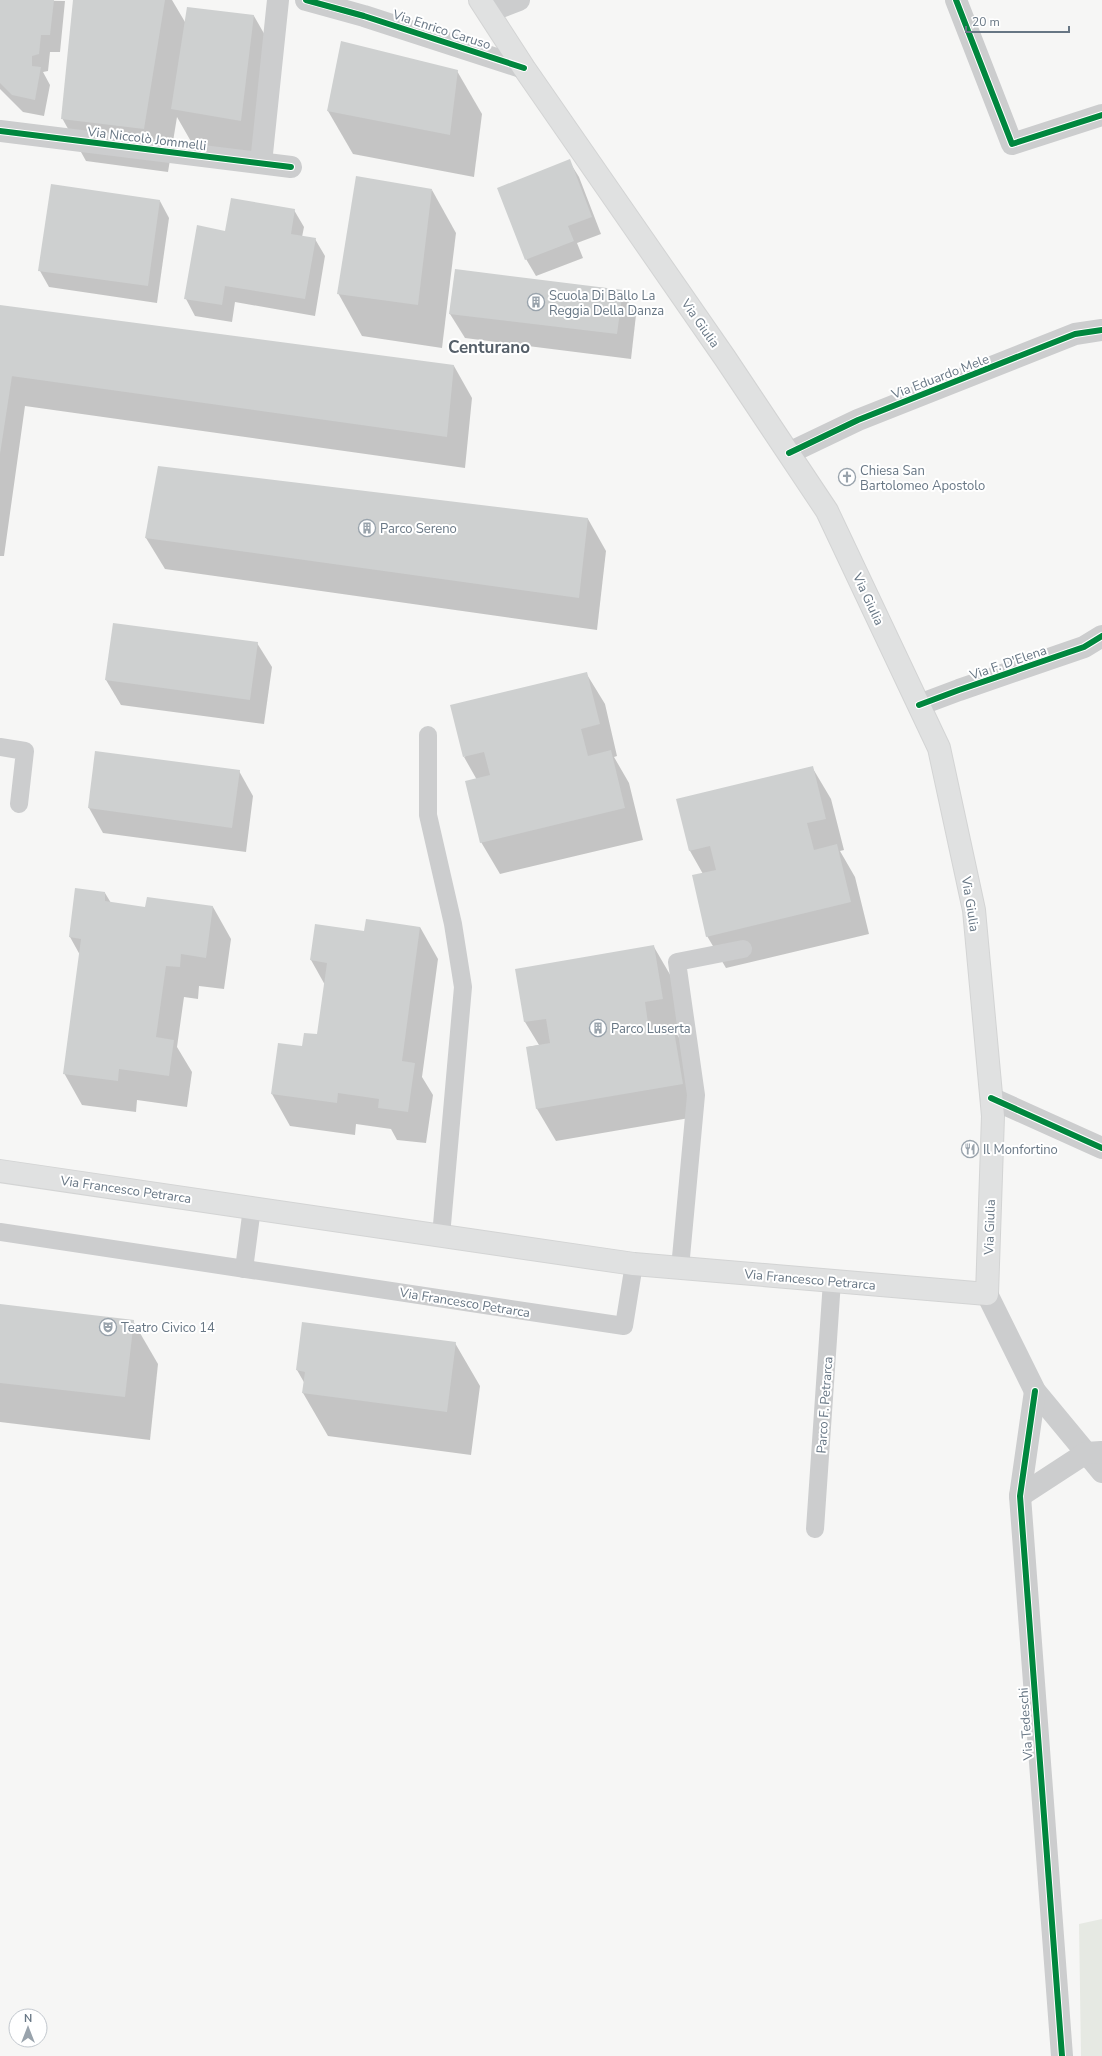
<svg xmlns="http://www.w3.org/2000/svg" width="1102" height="2056" font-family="'Nunito Sans',sans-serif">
<rect width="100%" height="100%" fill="#f6f6f5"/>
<!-- green -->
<polygon fill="#e6e9e3" points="1102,1919 1102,2056 1081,2056 1079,1924"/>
<!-- shadow -->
<g fill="#0003">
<polygon points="0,0 65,1 60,52 50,52 48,71 43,72 50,85 44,116 23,112 0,89"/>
<polygon points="74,0 172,0 185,22 254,16 278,58 265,164 197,152 177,117 168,172 86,161 62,118"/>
<polygon points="457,71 482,114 474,177 353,154 328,111"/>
<polygon points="569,161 579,177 601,234 577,243 583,258 536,276 526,259"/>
<polygon points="432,190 456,233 442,348 362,336 338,293"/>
<polygon points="160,201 169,218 157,303 49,287 40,271"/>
<polygon points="294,210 304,227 302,237 315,239 325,256 315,316 235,302 232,322 195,316 186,299 226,232"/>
<polygon points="622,291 636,315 631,359 465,338 450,314"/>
<polygon points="0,306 454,366 472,398 465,468 25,406 4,556 0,556"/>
<polygon points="588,519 606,551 597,630 165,569 146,538"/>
<polygon points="257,643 272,667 264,724 121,705 106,680"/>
<polygon points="586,673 605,704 617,756 614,757 629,783 643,840 500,874 481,842 477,780 464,757"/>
<polygon points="812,767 831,799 844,850 840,851 855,877 869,934 726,968 707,936 703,874 690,851 677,800"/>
<polygon points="239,771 253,796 246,852 103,833 89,808"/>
<polygon points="76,889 105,893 111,903 146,908 213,907 231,939 224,989 199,986 198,999 184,997 177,1047 192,1072 187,1107 137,1100 136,1112 82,1105 64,1073 80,955 70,937"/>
<polygon points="316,925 365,932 420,927 438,959 422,1077 433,1095 426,1143 397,1140 391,1129 356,1124 355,1135 290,1126 272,1094 303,1047 318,1036 325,985 311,960"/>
<polygon points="654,947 672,978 681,1031 675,1031 691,1058 701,1116 556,1141 537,1109 527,1047 539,1045 525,1022 516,970"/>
<polygon points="0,1306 133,1321 158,1364 150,1440 0,1422"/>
<polygon points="303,1323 455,1343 480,1386 471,1455 328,1436 303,1393 305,1384 297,1370"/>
</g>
<!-- building -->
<g fill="#ced0d0">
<polygon points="0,0 54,0 50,35 41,35 39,54 32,56 32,66 41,67 35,100 12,95 0,83"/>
<polygon points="73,0 165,0 144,129 61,119"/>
<polygon points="187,7 254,15 241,121 171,109"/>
<polygon points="341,41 458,70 450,135 327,111"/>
<polygon points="570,159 592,217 568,226 574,241 525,260 497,188"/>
<polygon points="356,176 432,189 418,305 337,294"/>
<polygon points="51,184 160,200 148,286 38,271"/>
<polygon points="231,198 295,209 291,234 316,238 305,299 225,286 222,305 184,299 197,225 225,231"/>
<polygon points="455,269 623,290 617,334 449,314"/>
<polygon points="0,305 454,365 447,437 4,375 12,376 0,454"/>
<polygon points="158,466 588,518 579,598 145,538"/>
<polygon points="113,623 258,642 250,700 105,680"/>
<polygon points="587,672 600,724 581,729 588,756 611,750 625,808 480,843 465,781 490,775 484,752 463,757 450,705"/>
<polygon points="95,751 240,770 232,828 88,808"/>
<polygon points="813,766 826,819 807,823 814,850 837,844 851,902 706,937 692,875 716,870 710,846 689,851 676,799"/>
<polygon points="75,888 105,892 105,901 145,907 147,897 213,906 206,958 181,954 180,967 166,966 156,1037 174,1040 169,1076 119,1069 118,1081 63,1074 81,939 69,937"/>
<polygon points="366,919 420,927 402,1061 415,1063 408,1112 378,1108 379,1099 338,1093 337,1103 271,1094 278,1043 302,1046 304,1033 317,1034 327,963 310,960 315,924 364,931"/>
<polygon points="654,945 663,999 645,1002 649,1030 673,1025 683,1084 536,1109 526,1047 550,1043 546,1019 524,1022 515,969"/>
<polygon points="0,1304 134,1320 125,1397 0,1383"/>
<polygon points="302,1322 456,1342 447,1412 302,1393 305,1372 296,1370"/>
</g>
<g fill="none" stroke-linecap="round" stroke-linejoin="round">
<!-- secondary casing -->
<g stroke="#d3d4d4" stroke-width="24">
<polyline id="secondary" points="0,1171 634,1264 987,1294 993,1116 974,910 939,748 827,511 725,358 524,68 480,0"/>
</g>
<!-- service -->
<g stroke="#cccdce" stroke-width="18">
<polyline points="428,735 428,815 453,924 463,987 441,1236"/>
<polyline points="0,747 25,751 19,804"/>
<polyline points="0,1232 624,1326 634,1264"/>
<polyline points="680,1268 696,1095 677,962 743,949"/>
<polyline points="244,1269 252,1208"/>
<polyline points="815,1529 832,1281"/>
</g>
<!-- minor -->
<g stroke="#cccdce" stroke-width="22">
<polyline points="306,0 364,16 524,68"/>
<polyline points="956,0 1012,144 1102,115"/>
<polyline points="488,12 519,0"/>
<polyline points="0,131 291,167"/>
<polyline points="261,163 278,0"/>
<polyline points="789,453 858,420 1075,334 1102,330"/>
<polyline points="919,705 959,690 1084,647 1102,636"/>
<polyline points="991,1098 1102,1148"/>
<polyline points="987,1294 1035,1391 1102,1472"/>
<polyline points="1035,1391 1020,1496 1062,2056"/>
<polyline points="1020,1496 1086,1453 1101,1452"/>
</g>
<!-- secondary -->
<use href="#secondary" stroke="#e0e1e1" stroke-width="22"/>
<!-- cycleway casing -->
<g stroke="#fff" stroke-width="8">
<g id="cycleway">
<polyline points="306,0 364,16 524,68"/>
<polyline points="956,0 1012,144 1102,115"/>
<polyline points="0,131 291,167"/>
<polyline points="789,453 858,420 1075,334 1102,330"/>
<polyline points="919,705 959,690 1084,647 1102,636"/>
<polyline points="991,1098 1102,1148"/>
<polyline points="1035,1391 1020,1496 1062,2056"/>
</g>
</g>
<!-- cycleway -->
<use href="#cycleway" stroke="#00873e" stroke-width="6"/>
</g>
<!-- icons -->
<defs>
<g id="building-ring" transform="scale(0.9)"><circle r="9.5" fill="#fff" stroke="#99a3ac" stroke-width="1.5"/><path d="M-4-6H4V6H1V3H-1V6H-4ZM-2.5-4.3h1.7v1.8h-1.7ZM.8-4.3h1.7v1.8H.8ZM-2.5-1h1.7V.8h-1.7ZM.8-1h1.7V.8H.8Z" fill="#99a3ac"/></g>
<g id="church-ring" transform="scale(0.9)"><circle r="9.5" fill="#fff" stroke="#99a3ac" stroke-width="1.5"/><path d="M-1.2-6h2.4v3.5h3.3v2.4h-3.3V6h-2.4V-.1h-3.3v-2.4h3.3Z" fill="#99a3ac"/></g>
<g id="restaurant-ring" transform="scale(0.9)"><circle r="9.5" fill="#fff" stroke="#99a3ac" stroke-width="1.5"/><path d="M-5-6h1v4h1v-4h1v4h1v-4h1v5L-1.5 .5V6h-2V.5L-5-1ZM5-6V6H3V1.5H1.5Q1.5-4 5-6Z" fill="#99a3ac"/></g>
<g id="theatre-ring" transform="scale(0.9)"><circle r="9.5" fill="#fff" stroke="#99a3ac" stroke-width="1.5"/><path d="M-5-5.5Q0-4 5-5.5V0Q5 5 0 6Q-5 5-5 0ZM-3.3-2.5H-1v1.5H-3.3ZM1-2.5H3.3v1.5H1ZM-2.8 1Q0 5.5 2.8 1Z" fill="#99a3ac"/></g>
</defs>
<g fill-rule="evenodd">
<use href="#building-ring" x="536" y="302"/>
<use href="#church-ring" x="847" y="477"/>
<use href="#building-ring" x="367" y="528"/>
<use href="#building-ring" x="598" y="1028"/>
<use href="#restaurant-ring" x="970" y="1149"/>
<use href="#theatre-ring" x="108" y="1327"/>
</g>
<g text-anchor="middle" stroke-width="4" stroke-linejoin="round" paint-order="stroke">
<!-- street labels -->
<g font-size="13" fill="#677684" stroke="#fff">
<text transform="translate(442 29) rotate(18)" y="5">Via Enrico Caruso</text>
<text transform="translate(147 138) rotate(7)" y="5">Via Niccolò Jommelli</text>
<text transform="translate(701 323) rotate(55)" y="5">Via Giulia</text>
<text transform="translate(940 376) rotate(-21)" y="5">Via Eduardo Mele</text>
<text transform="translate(869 599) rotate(65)" y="5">Via Giulia</text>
<text transform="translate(1008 662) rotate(-19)" y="5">Via F. D'Elena</text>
<text transform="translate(971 904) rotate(81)" y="5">Via Giulia</text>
<text transform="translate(126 1189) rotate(8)" y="5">Via Francesco Petrarca</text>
<text transform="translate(989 1227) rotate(-88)" y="5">Via Giulia</text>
<text transform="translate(810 1279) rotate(5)" y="5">Via Francesco Petrarca</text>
<text transform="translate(465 1302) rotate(9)" y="5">Via Francesco Petrarca</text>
<text transform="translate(824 1405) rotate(-86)" y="5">Parco F. Petrarca</text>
<text transform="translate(1025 1724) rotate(-94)" y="5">Via Tedeschi</text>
</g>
<!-- poi labels -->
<g font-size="13" fill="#677684" stroke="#fff" text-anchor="start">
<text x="549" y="300">Scuola Di Ballo La<tspan x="549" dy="15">Reggia Della Danza</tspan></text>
<text x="860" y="475">Chiesa San<tspan x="860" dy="15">Bartolomeo Apostolo</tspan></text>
<text x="380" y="533">Parco Sereno</text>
<text x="611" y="1033">Parco Luserta</text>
<text x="983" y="1154">Il Monfortino</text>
<text x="121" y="1332">Teatro Civico 14</text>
</g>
<!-- district labels -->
<g font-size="17" font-weight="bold" fill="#555f69" stroke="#fff">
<text x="489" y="353">Centurano</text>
</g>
</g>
<!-- north arrow -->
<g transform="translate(28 2028)"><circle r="19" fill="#ffffff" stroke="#c2c8ce"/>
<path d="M0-3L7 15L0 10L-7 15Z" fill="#99a3ac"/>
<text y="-6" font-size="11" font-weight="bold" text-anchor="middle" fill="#677684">N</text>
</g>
<!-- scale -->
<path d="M966 26v6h103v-6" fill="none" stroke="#677684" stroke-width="2"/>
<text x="972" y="26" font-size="12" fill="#677684" stroke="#ffffff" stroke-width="3" paint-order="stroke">20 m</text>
</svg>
